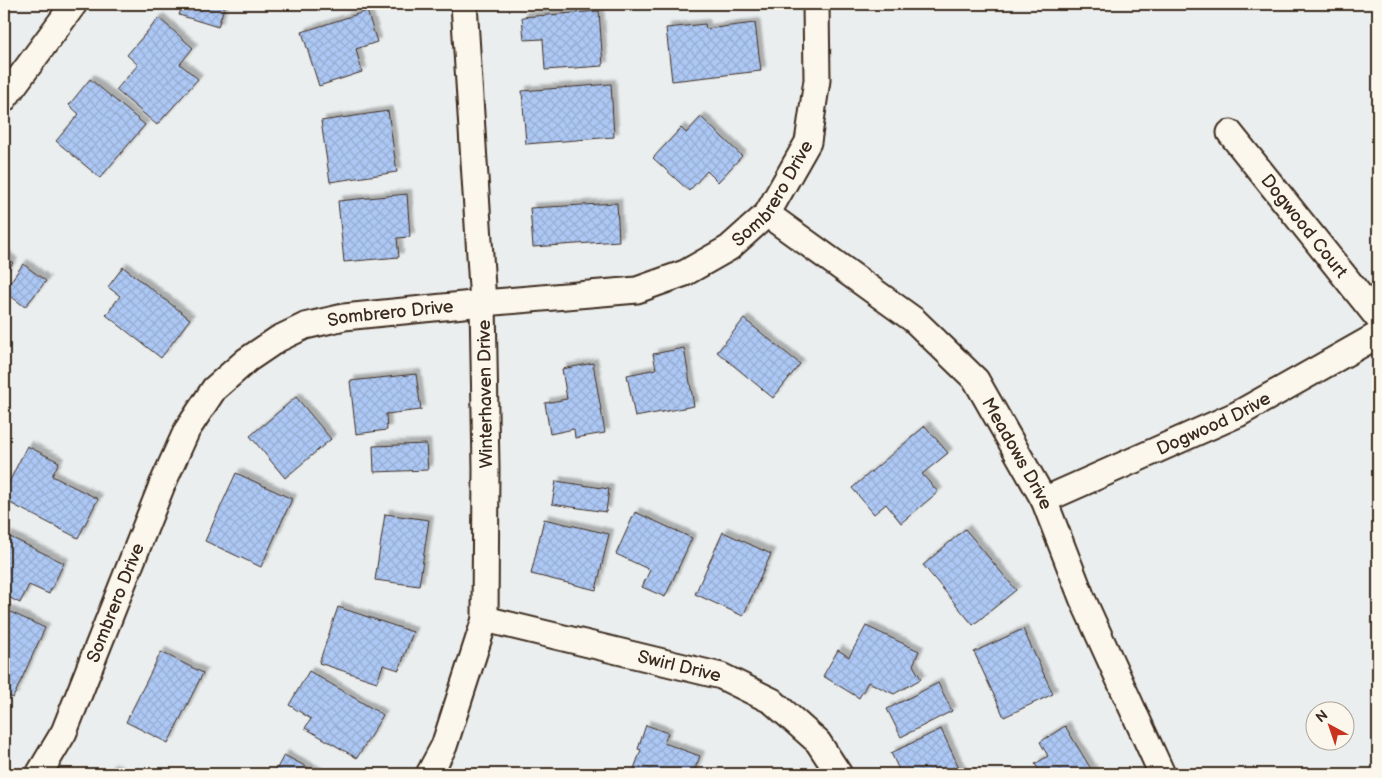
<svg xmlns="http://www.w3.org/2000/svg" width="1382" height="778" font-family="'Balsamiq Sans',sans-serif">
<defs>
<pattern id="building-cross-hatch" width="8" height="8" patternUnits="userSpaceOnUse" patternTransform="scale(1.25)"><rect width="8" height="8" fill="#adc8f5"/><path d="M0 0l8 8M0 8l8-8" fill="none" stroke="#96acd2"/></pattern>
<filter id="shadow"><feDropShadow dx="4.5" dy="-4.5" stdDeviation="1" flood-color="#0004"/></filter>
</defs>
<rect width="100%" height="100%" fill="#ebeeee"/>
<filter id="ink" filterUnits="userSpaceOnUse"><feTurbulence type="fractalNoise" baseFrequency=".02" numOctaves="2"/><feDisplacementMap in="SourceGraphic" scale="10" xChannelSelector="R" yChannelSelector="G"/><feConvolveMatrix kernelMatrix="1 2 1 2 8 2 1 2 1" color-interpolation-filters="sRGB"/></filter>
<g filter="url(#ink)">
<!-- building -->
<g fill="url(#building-cross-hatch)" stroke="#3b2a1e" filter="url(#shadow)">
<polygon points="183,4 225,4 218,27 179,15"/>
<polygon points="367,11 377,42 356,49 362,72 319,86 302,32"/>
<polygon points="599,11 603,66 545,70 543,39 524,40 522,17"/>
<polygon points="159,18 193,48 180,64 198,79 157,125 116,90 138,65 127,55"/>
<polygon points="755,23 761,71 672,81 666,28 705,24 706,29"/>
<polygon points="90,79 145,125 100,178 56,141 79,114 69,105"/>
<polygon points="611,84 614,137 526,144 522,91"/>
<polygon points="388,111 397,172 330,182 321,121"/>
<polygon points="701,117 742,156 718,182 707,171 689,191 653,158 681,128 686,133"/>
<polygon points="407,194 410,237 397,238 399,257 344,262 338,201"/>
<polygon points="617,203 619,241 533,247 530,208"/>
<polygon points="4,255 13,263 4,275"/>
<polygon points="23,264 46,281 25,307 4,291"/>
<polygon points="123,267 190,319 161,358 106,315 120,296 108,287"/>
<polygon points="744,319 800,364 773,398 717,352"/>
<polygon points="684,348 694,406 635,417 627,375 656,369 653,354"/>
<polygon points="593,363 605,433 575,438 574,429 550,434 545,403 567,399 562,369"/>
<polygon points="416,374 421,410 386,414 387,430 356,434 350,381"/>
<polygon points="296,397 331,439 285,478 250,436"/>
<polygon points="925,426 948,453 922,474 938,492 901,523 886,504 874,514 852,488"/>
<polygon points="426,444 428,470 374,472 373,446"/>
<polygon points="27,446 59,462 52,476 98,499 78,538 4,500 4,492"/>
<polygon points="236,473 292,499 261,567 205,541"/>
<polygon points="556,481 609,489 606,512 552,504"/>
<polygon points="635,512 692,538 665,597 642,587 650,570 616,554"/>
<polygon points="385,514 429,520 419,586 375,580"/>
<polygon points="544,519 609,534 596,590 531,574"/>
<polygon points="965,529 1016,590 973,625 923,565"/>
<polygon points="723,532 771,554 743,616 695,594"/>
<polygon points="8,536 64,563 49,594 29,585 20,603 4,595 4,546"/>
<polygon points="338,607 413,632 399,670 383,665 377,682 319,663"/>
<polygon points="4,609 45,628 13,698 4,694"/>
<polygon points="866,626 919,651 913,665 921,679 894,694 868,682 859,698 823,676 838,650 849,657"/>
<polygon points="1023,629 1053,694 1004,717 974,652"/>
<polygon points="161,652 203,673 168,743 126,722"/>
<polygon points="309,671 383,715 357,758 305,728 311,719 289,705"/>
<polygon points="938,683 952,711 901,737 887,709"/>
<polygon points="646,725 668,733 664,743 700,756 693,774 632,774 641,750 638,749"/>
<polygon points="1065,726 1094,774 1041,774 1035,764 1048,756 1040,742"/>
<polygon points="941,729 962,774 901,774 891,753"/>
<polygon points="284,755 320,774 274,774"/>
<polygon points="111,768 123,774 108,774"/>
</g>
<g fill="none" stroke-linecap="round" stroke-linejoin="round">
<!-- street casing -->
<g stroke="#3b2a1e" stroke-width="29">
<g id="street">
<polyline points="4,99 74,4"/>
<path id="s1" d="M1230,133l148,185"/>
<path id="s2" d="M767,214l147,106 62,60 68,120 38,98 80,176"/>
<path id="s3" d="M1044,500l194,-86 140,-79"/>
<path id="s4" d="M485,619l236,57 51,25 46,41 21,32"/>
<path id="s5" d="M39,774l25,-42 98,-247 25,-55 27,-41 33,-29 31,-21 27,-13 39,-9 139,-14 154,-13 48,-17 44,-25 38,-34 41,-72 9,-62 -1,-76"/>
<polyline points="429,774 444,746 485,619 486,468 483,303 464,4"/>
</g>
</g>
<!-- street -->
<use href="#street" stroke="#fbf7ec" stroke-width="25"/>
</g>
</g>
<g text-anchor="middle" stroke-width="4" stroke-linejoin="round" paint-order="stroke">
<!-- street labels -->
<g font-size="18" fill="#3b2a1e" stroke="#fbf7ec">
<text dy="6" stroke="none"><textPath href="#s5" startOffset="1042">Sombrero Drive</textPath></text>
<text dy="6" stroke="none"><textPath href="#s1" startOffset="119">Dogwood Court</textPath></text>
<text dy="6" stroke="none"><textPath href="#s5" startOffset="622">Sombrero Drive</textPath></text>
<text transform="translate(485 394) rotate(-91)" y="6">Winterhaven Drive</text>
<text dy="6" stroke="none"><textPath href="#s3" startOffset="186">Dogwood Drive</textPath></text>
<text dy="6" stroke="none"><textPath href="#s2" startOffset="352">Meadows Drive</textPath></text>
<text dy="6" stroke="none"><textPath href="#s5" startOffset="188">Sombrero Drive</textPath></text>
<text dy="6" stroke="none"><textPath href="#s4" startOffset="200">Swirl Drive</textPath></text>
</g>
</g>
<!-- margin -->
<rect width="1382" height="778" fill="none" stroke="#fbf7ec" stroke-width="20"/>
<rect x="10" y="10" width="1362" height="758" fill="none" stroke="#3b2a1e" stroke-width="2" filter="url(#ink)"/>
<!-- north arrow -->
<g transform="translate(1330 726) rotate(320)"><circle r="24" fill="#fbf7ec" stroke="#aea59a"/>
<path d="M0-4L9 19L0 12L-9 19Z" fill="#c8321e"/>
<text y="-8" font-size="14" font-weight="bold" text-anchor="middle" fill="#3b2a1e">N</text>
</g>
</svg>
